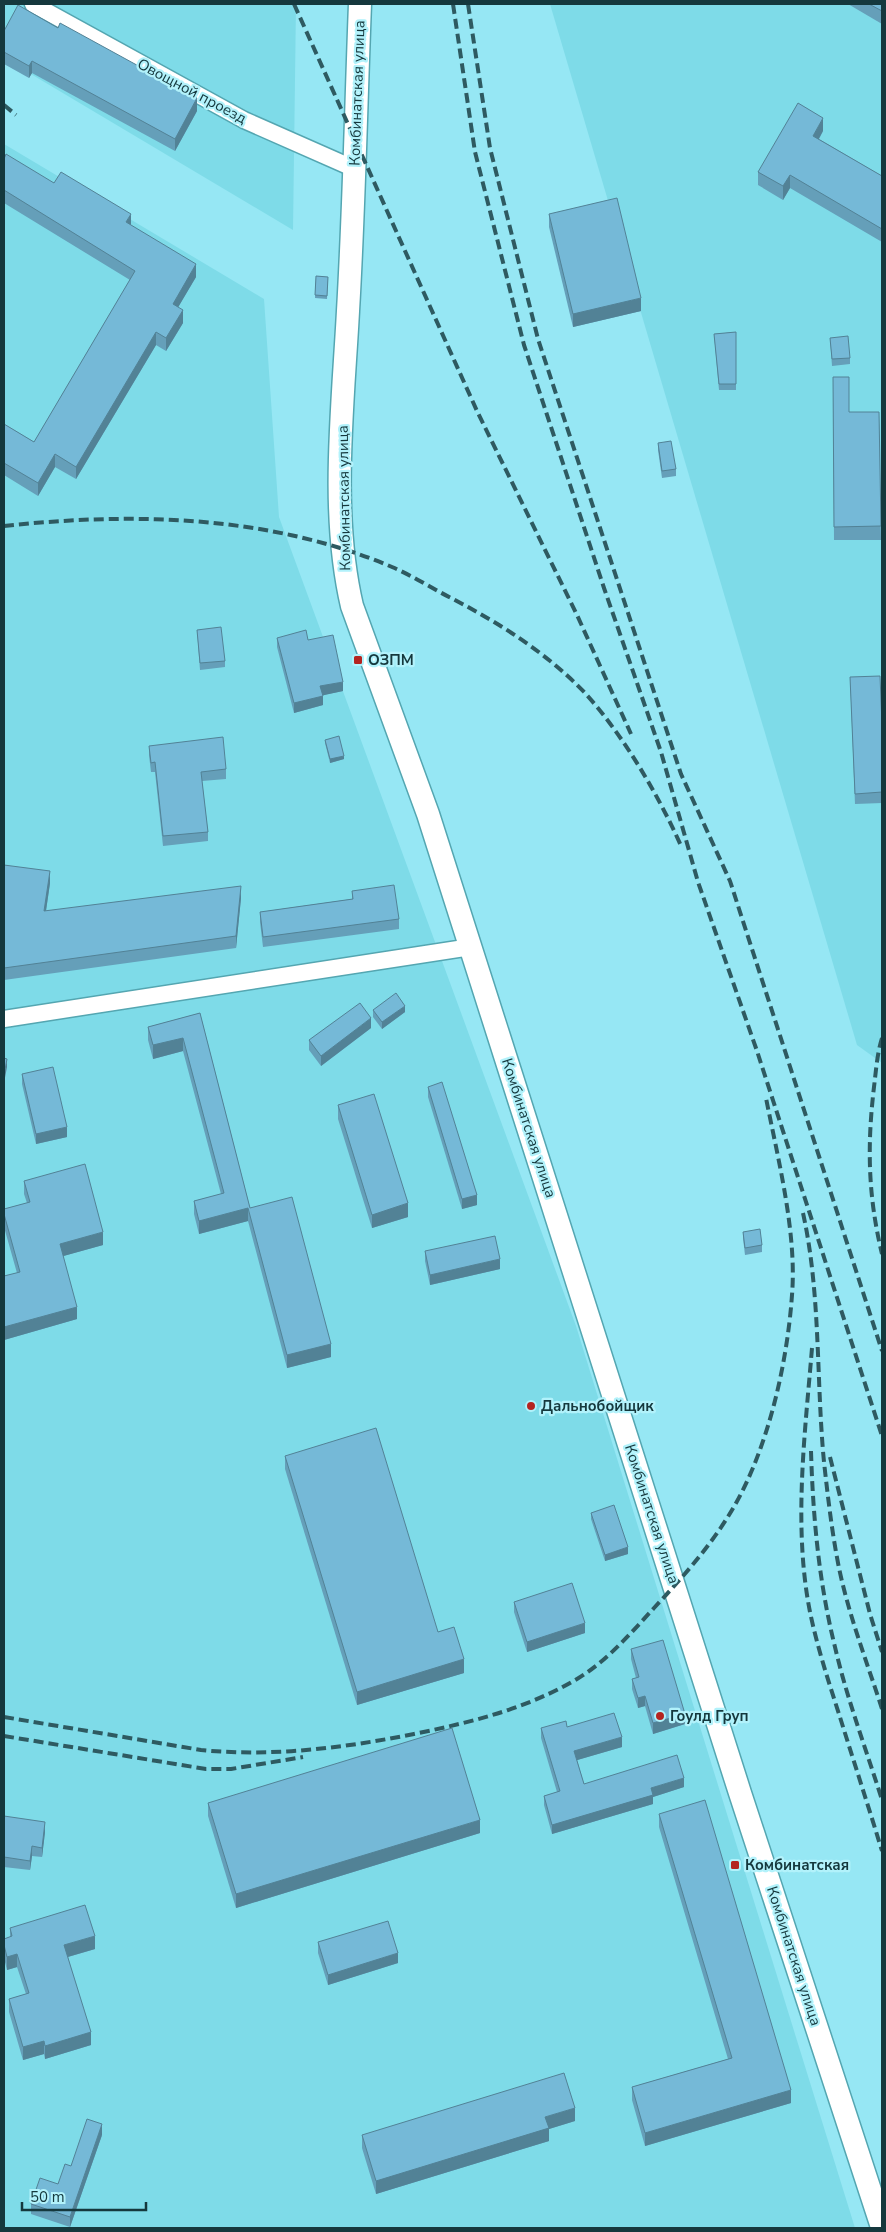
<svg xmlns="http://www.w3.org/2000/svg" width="886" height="2232" font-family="'Nunito Sans',sans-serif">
<rect width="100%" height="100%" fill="#96e7f4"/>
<!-- built -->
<g fill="#7edbe8">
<polygon points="4,4 296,4 293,230 4,58"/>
<polygon points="550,4 882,4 882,1063 857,1045"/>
<polygon points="4,144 264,299 279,517 576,1326 855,2228 4,2228"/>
</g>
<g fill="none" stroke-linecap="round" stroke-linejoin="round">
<!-- street casing -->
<g stroke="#54a6b1" stroke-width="19">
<g id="street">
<polyline points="33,4 244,120 355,169"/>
<polyline points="4,1019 471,947"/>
</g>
</g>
<!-- secondary casing -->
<g stroke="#54a6b1" stroke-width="25">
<path id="secondary" d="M360,4c-4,102 -6,205 -12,307 -5,95 -18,201 4,295l76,208 312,979 142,434"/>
</g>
<!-- street -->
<use href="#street" stroke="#fff" stroke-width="16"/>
<!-- secondary -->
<use href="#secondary" stroke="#fff" stroke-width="22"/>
<!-- rail -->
<g stroke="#2e5a61" stroke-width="4" stroke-dasharray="10 5" stroke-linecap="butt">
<polyline points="294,4 477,411 577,615 631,734"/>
<polyline points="453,4 475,152 524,345 604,588 661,752 698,882 757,1051 882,1436"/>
<polyline points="468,4 490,148 538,339 681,774 730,881 882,1351"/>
<polyline points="4,105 16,115"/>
<path d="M4,526c129,-14 266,-11 388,41 21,9 41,22 61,32 48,25 95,55 132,94 39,43 74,103 97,155"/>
<path d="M882,1038c-5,16 -6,33 -8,49 -7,59 -6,109 8,167"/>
<path d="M803,1213c18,82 13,166 21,249 4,36 8,71 15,106 10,48 28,94 43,141"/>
<path d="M812,1348c-7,86 -19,178 -2,264 7,34 18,68 29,102 14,45 29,91 43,137"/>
<path d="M811,1451c2,67 8,132 24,196 12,52 31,102 47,153"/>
<polyline points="830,1457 870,1614 882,1652"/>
<path d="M4,1717l197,33c72,7 142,-2 213,-16 58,-12 112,-25 163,-55 30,-18 53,-45 77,-71 27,-29 54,-59 75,-93 38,-61 58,-149 63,-220 5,-62 -14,-136 -26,-197"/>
<polyline points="4,1736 206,1769 231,1769 303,1757"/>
</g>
</g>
<!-- wall -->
<g fill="#659fb9">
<polygon points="848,4 882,4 882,24"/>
<polygon points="4,31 197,111 175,151 32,73 29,78 4,64"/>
<polygon points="823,131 819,139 882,176 882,242 790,188 783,200 758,185 758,172"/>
<polygon points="4,159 54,183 131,225 196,277 178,307 183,323 166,351 156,345 76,479 55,467 38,496 4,475 4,424 34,442 130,280 4,203"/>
<polygon points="549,214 641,311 573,327 549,227"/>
<polygon points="316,276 328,277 327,299 315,298"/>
<polygon points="736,332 736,390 719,390 714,334"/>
<polygon points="830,338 850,358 850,364 832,366"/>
<polygon points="833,377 849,412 879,412 881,540 834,540"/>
<polygon points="658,443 676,469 676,476 662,478 658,450"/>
<polygon points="197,630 225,661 225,667 200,670"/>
<polygon points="277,638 308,640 343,691 323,695 323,705 294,713 277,647"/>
<polygon points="850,677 882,724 882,803 855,804"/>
<polygon points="325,740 344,759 330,763 325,743"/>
<polygon points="149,746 226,769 226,779 202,781 208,832 208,841 163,846 155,772 151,772 149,755"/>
<polygon points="4,865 50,883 46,911 241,898 236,948 4,980"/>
<polygon points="352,891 399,919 399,929 263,947 260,922 260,912 352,899"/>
<polygon points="373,1010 405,1012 382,1029 373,1017"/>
<polygon points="200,1013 250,1208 331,1357 287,1368 248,1221 199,1234 194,1214 194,1201 221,1194 183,1051 153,1059 148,1040 148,1027"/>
<polygon points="371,1028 321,1066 309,1050 309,1040"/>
<polygon points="22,1074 67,1137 36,1144 22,1084"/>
<polygon points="428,1087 477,1205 462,1209 428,1097"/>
<polygon points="338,1105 408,1217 372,1228 338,1119"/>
<polygon points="24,1181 103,1245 63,1256 77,1319 4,1340 4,1276 17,1273 4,1227 4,1209 27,1203 24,1194"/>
<polygon points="743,1232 762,1245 762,1252 745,1255 743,1238"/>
<polygon points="425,1251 500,1269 430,1285 425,1261"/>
<polygon points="285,1456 438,1632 464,1673 357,1705 285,1469"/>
<polygon points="591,1513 628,1554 605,1561 591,1519"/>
<polygon points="514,1602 585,1633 527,1652 514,1612"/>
<polygon points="631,1649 685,1724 653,1734 645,1706 638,1708 632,1689 632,1679 636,1678 631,1659"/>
<polygon points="567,1727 622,1747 577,1760 584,1784 684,1787 653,1797 653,1804 552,1834 544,1805 544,1796 557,1792 541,1738 541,1728"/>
<polygon points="208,1803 480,1833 236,1908 208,1816"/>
<polygon points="659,1814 791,2103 645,2146 632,2100 632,2087 728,2059 659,1827"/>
<polygon points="4,1816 45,1832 42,1857 32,1856 30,1870 4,1867"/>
<polygon points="10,1928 95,1949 68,1957 91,2045 45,2059 44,2054 23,2060 9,2012 9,1999 26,1994 17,1967 7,1970 4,1958 4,1939 10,1937"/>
<polygon points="318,1942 398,1963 328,1985 318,1953"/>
<polygon points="575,2121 549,2129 549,2141 376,2194 362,2148 362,2135"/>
<polygon points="102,2135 70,2227 31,2214 31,2204 58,2184 71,2166"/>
</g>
<!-- shaded-wall -->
<g fill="#528296">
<polygon points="32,61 32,73 29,78 29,66"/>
<polygon points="197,98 197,111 175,151 175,139"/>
<polygon points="823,118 823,131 813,149 813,136"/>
<polygon points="790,175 790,188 783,200 783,186"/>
<polygon points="131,214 131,226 126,222"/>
<polygon points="196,264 196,277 173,316 173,304"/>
<polygon points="641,298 641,311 573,327 573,314"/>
<polygon points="183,310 183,323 166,351 166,338"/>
<polygon points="156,332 156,345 76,479 76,467"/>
<polygon points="55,454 55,467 38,496 38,483"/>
<polygon points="343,682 343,691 320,696 320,686"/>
<polygon points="323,696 323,705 294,713 294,703"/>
<polygon points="344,756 344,759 330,763 330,759"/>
<polygon points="50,871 50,883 44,924 44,911"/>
<polygon points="241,886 241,898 236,948 236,936"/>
<polygon points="405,1006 405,1012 382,1029 382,1022"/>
<polygon points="371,1018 371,1028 321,1066 321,1056"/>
<polygon points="183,1038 183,1051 153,1059 153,1045"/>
<polygon points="7,1059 7,1067 4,1083 4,1075"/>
<polygon points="67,1127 67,1137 36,1144 36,1134"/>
<polygon points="477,1195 477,1205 462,1209 462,1199"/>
<polygon points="408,1203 408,1217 372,1228 372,1215"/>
<polygon points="248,1208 248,1221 199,1234 199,1221"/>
<polygon points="103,1232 103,1245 60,1257 60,1244"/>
<polygon points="500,1259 500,1269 430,1285 430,1275"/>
<polygon points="77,1307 77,1319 4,1340 4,1327"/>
<polygon points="331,1344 331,1357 287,1368 287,1355"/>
<polygon points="628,1547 628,1554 605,1561 605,1555"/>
<polygon points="585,1623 585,1633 527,1652 527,1642"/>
<polygon points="464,1659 464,1673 357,1705 357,1692"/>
<polygon points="645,1696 645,1706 638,1708 638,1698"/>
<polygon points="685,1714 685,1724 653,1734 653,1723"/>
<polygon points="622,1737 622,1747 574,1761 574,1751"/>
<polygon points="684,1778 684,1787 653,1797 653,1804 552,1834 552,1825 651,1788"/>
<polygon points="480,1820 480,1833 236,1908 236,1894"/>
<polygon points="45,1822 45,1832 42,1857 42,1848"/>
<polygon points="32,1846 32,1856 30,1870 30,1861"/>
<polygon points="95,1936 95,1949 64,1958 64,1945"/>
<polygon points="398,1953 398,1963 328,1985 328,1975"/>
<polygon points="17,1954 17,1967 7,1970 7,1957"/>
<polygon points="91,2032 91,2045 45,2059 45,2046"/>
<polygon points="44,2041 44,2054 23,2060 23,2047"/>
<polygon points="791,2090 791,2103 645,2146 645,2133"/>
<polygon points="575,2108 575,2121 549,2129 549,2141 376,2194 376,2181 545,2117"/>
<polygon points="102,2124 102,2135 70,2227 70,2217"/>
</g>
<!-- building -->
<g fill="#75b9d7" stroke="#528296">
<polygon points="869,4 882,4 882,11"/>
<polygon points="18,5 58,28 60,23 197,98 175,139 32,61 29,66 4,52 4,31"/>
<polygon points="798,103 823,118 813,136 882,176 882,229 790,175 783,186 758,172"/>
<polygon points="6,154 54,183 61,172 131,214 126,222 196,264 173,304 183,310 166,338 156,332 76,467 55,454 38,483 4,463 4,424 34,442 135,271 4,190 4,159"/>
<polygon points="617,198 641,298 573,314 549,214"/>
<polygon points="316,276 328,277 327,296 315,295"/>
<polygon points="736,332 736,384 719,384 714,334"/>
<polygon points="848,336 850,358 832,359 830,338"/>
<polygon points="833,377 849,377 849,412 879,412 881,526 834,527"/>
<polygon points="671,441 676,469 662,471 658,443"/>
<polygon points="221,627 225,661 200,663 197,630"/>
<polygon points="306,630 308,640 333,635 343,682 320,686 323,696 294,703 277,638"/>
<polygon points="880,676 882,724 882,792 855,794 850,677"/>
<polygon points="339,736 344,756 330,759 325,740"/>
<polygon points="223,737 226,769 201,772 208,832 163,836 155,762 151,763 149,746"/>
<polygon points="4,865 50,871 44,911 241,886 236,936 4,968"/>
<polygon points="394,885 399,919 263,937 260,912 353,899 352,891"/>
<polygon points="396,993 405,1006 382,1022 373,1010"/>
<polygon points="360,1003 371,1018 321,1056 309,1040"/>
<polygon points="200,1013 250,1208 292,1197 331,1344 287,1355 248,1208 199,1221 194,1201 224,1193 183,1038 153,1045 148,1027"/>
<polygon points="4,1058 7,1059 4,1075"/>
<polygon points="53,1067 67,1127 36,1134 22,1074"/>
<polygon points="442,1082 477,1195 462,1199 428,1087"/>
<polygon points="374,1094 408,1203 372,1215 338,1105"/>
<polygon points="85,1164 103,1232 60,1244 77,1307 4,1327 4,1276 20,1272 4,1214 4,1209 30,1202 24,1181"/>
<polygon points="760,1229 762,1245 745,1248 743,1232"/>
<polygon points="495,1236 500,1259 430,1275 425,1251"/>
<polygon points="376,1428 438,1632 454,1627 464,1659 357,1692 285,1456"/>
<polygon points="614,1505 628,1547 605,1555 591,1513"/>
<polygon points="572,1583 585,1623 527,1642 514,1602"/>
<polygon points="663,1640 685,1714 653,1723 645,1696 638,1698 632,1679 639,1677 631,1649"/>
<polygon points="614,1713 622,1737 574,1751 584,1784 677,1755 684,1778 651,1788 653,1795 552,1825 544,1796 560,1791 541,1728 566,1721 567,1727"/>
<polygon points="452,1728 480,1820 236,1894 208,1803"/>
<polygon points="705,1800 791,2090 645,2133 632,2087 732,2058 659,1814"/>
<polygon points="4,1816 45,1822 42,1848 32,1846 30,1861 4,1857"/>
<polygon points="85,1905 95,1936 64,1945 91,2032 45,2046 44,2041 23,2047 9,1999 29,1993 17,1954 7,1957 4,1945 4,1939 12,1936 10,1928"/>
<polygon points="388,1921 398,1953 328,1975 318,1942"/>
<polygon points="564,2073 575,2108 545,2117 549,2128 376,2181 362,2135"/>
<polygon points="87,2119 102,2124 70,2217 31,2204 40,2178 58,2184 65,2164 71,2166"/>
</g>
<!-- markers -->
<g fill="#b42420" stroke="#b2f2fb" stroke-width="2">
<rect x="353" y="655" width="10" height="10" rx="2.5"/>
<circle cx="531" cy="1406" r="5"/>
<circle cx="660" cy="1716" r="5"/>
<rect x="730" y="1860" width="10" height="10" rx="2.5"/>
</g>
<g text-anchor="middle" stroke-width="4.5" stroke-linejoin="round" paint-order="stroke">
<!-- street labels -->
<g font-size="15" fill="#15383d" stroke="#b2f2fb">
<text transform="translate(192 91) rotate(28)" y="5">Овощной проезд</text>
<text transform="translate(357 93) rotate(-88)" y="5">Комбинатская улица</text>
<text transform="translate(344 498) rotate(-91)" y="5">Комбинатская улица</text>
<text transform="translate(529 1128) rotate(72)" y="5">Комбинатская улица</text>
<text transform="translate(652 1514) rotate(72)" y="5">Комбинатская улица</text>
<text transform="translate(794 1956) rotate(72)" y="5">Комбинатская улица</text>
</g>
<!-- poi labels -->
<g font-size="15" font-weight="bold" fill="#15383d" stroke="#b2f2fb" text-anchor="start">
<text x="368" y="665">ОЗПМ</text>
<text x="541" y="1411">Дальнобойщик</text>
<text x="670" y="1721">Гоулд Груп</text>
<text x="745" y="1870">Комбинатская</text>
</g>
</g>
<!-- border -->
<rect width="886" height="2232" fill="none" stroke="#15383d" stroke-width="10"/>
<!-- scale -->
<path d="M22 2202v8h124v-8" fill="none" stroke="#15383d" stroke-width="2.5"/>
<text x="30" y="2202" font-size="15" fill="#15383d" stroke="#b2f2fb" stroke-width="4" paint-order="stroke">50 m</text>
</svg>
